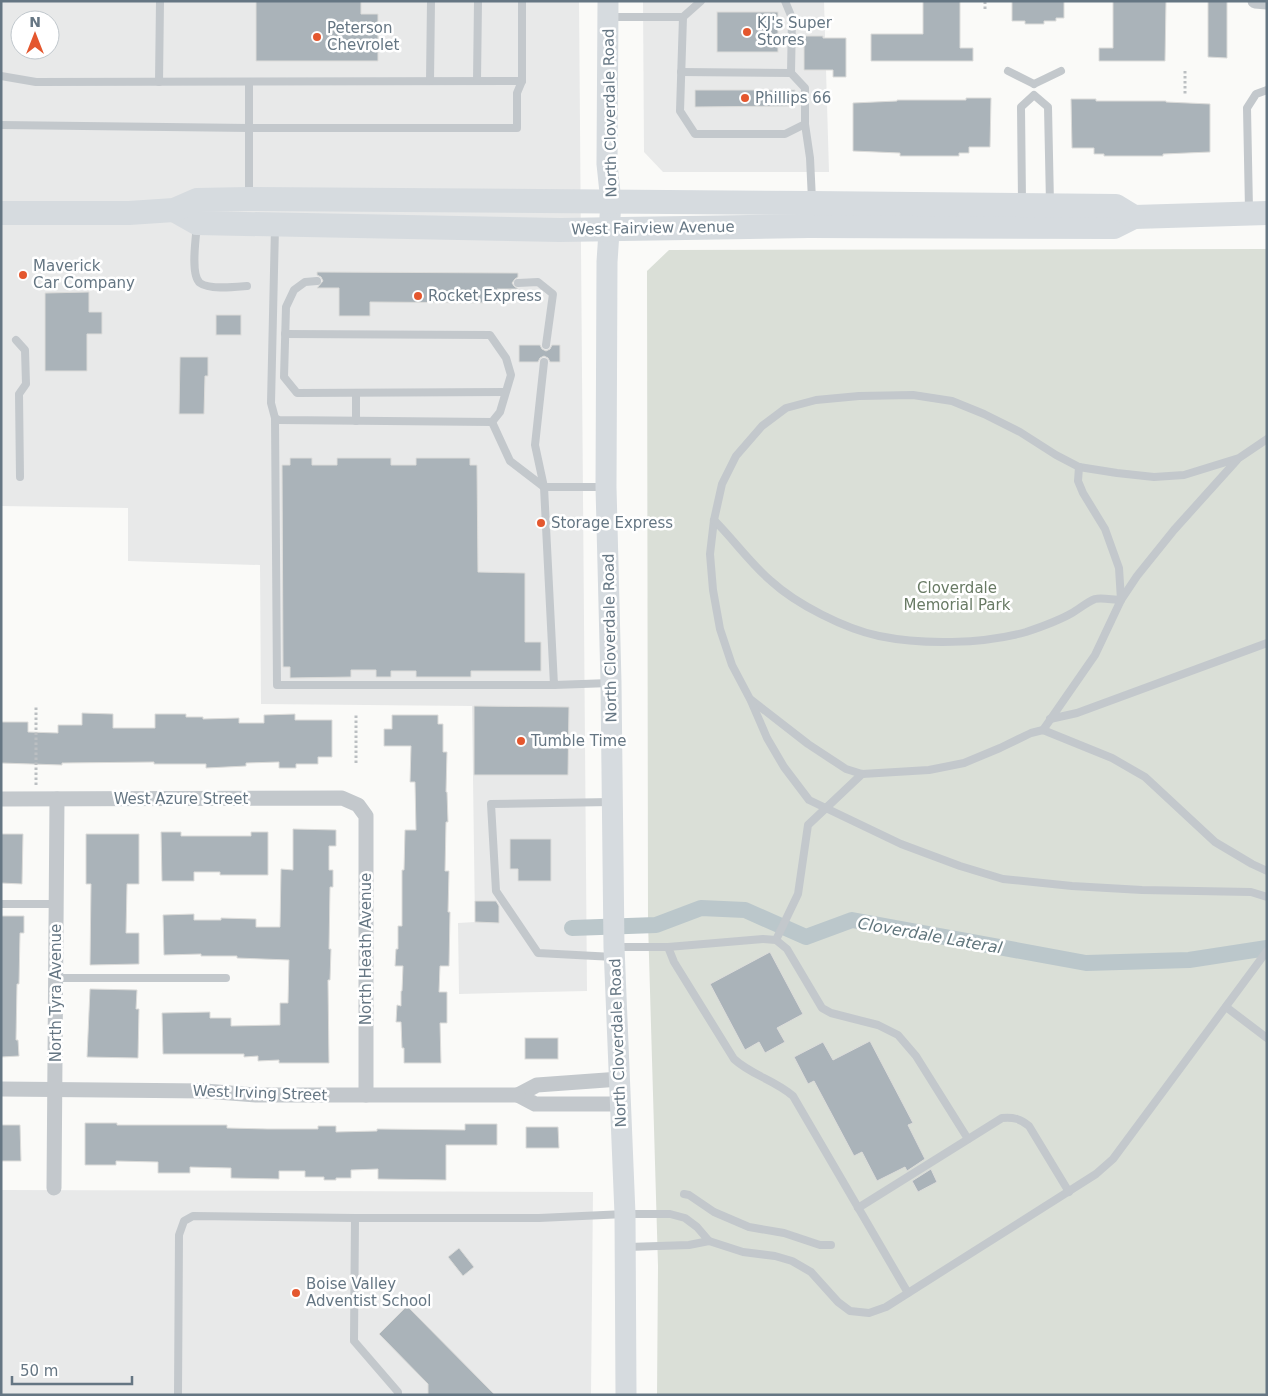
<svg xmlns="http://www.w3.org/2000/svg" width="1268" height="1396" font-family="'DejaVu Sans',sans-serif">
<rect width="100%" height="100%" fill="#fafaf8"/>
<!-- built -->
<g fill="#e8e9e9" fill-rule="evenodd">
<path d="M1,1h578l8,990 -128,3 -1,-71 17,-1 -3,-216 -211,-2 -1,-139 -132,-4v-53l-127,-2zM20,20h30v30h-30z"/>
<polygon points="643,1 824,1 829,172 663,172 644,152"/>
<polygon points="1,1190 593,1192 591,1395 1,1395"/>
</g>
<!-- green -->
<polygon fill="#dadfd7" points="1267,249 1267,1395 657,1395 658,1266 648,922 647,271 669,250"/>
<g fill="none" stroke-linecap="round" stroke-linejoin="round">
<!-- canal -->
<polyline stroke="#bbc7cb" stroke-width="16" points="572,928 656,925 701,908 745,910 806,937 852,920 1086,963 1189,960 1267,948"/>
</g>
<!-- building -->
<g fill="#aab3b9" stroke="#dcdcda">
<polygon points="256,1 361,1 361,14 378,14 378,61 256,61"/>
<polygon points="923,1 960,1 960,48 973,48 973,61 871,61 871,34 923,34"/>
<polygon points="1012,1 1064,1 1064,18 1056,18 1056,21 1044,21 1044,24 1025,24 1025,21 1012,21"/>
<polygon points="1113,1 1166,1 1165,61 1099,61 1099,48 1113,48"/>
<polygon points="1208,1 1227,1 1227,58 1208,57"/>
<rect x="717" y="12" width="61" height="40"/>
<polygon points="804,36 823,36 823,38 846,38 846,77 833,77 833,70 804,70"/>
<polygon points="695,90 795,90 795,106 695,107"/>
<polygon points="966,98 991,98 990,147 969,147 969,153 959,153 959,156 900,156 900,153 853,151 853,103 897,101 897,100 966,100"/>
<polygon points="1071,99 1096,99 1096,101 1166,101 1166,102 1210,104 1210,152 1163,154 1163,156 1104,156 1104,154 1094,154 1094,148 1072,148"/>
<polygon points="317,272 518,273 518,277 515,279 512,283 514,286 518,289 497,289 497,303 370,302 370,316 339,316 339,288 317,288 323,281 321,277 317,275"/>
<polygon points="89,292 89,312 102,312 102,334 87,334 87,371 45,371 45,293"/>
<rect x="216" y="315" width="25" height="20"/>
<polygon points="519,345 540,345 542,349 546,351 550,349 552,345 560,345 560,362 550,362 548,358 544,356 540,358 538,362 519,362"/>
<polygon points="180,357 208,357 208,376 205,376 204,414 179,414"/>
<polygon points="290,458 312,458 312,465 337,465 337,458 391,458 391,465 416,465 416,458 470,458 470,465 477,465 478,572 525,573 525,642 541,642 541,671 471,671 471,677 416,677 416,671 391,671 391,677 376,677 376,670 351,670 351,677 290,678 290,667 283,667 282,465 290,465"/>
<polygon points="474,706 569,707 568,775 474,775"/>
<polygon points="82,713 113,714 113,728 155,728 155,714 186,714 186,717 203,717 203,719 239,718 239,723 264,723 264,715 295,714 295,720 332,720 332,757 318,757 318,764 296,764 296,768 279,768 279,762 246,763 246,766 206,768 206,764 154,764 154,762 62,763 62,765 1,763 1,722 28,722 28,732 58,733 58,725 82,725"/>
<polygon points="392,715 438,715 438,724 443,724 443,752 447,752 446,792 447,792 448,822 446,822 445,871 449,871 448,912 450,912 449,966 440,966 439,992 447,992 447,1023 440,1023 441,1063 404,1063 404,1048 402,1048 401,1022 396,1022 397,1005 401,1006 401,991 402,991 403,966 395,966 396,949 398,949 398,926 402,926 402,870 404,870 405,830 416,830 415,782 410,782 411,746 384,746 384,729 392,729"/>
<polygon points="293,829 336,830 336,846 329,846 329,870 333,870 333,887 330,887 329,949 331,949 330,980 328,980 329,1063 279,1063 279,1060 258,1061 258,1056 244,1057 244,1054 163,1054 162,1013 210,1012 210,1018 231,1018 231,1026 280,1025 280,1003 288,1003 289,960 237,958 237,956 201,956 201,954 164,955 163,915 194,914 194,920 221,920 221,918 256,919 256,927 280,927 281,869 293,870"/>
<polygon points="161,832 181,832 181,836 251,836 251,832 268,832 268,875 220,875 220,872 194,872 194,881 162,881"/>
<polygon points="1,834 23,834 22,884 1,883"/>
<polygon points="86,834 139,834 139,884 127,884 126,933 139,933 139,964 90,965 91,884 86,884"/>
<polygon points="510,839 551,839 551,881 518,881 518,869 510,869"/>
<polygon points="475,901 496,901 499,906 499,923 475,922"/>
<polygon points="1,916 24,916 24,933 20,933 19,984 17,984 16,1040 18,1040 19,1056 1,1057"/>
<polygon points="770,952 803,1014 777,1028 785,1042 765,1053 759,1042 745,1050 710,984"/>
<polygon points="90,989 137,990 136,1009 139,1009 138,1058 87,1057"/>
<rect x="525" y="1038" width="33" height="21"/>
<polygon points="870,1041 913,1123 908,1125 925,1159 907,1171 905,1167 877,1181 862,1152 854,1156 814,1081 808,1084 794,1057 823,1042 833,1060"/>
<polygon points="85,1123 117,1123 117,1125 227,1125 227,1128 268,1129 318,1129 318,1126 336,1126 336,1132 377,1131 377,1129 465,1130 465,1124 497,1124 497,1145 446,1145 446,1180 378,1179 378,1169 351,1170 351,1178 336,1178 336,1180 324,1180 324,1177 305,1177 305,1171 279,1171 279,1179 231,1178 231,1168 190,1167 190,1173 158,1173 158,1162 116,1161 116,1165 85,1165"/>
<polygon points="1,1125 20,1125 21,1161 1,1161"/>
<polygon points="526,1127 558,1127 559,1148 526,1148"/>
<polygon points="931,1169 937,1182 918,1192 912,1181"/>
<polygon points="459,1248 474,1267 463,1276 448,1257"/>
<polygon points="407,1306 495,1395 428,1395 428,1384 379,1334"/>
</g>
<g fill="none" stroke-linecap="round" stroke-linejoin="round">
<!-- path -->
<g stroke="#bbbfc2" stroke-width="3" stroke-dasharray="2.5 2.5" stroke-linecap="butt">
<polyline points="985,9 985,1"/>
<polyline points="1185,71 1185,95"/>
<polyline points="356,763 356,713"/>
<polyline points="36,785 36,706"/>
</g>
<!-- service -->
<g stroke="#c3c8cc" stroke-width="8">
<polyline points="610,17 683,17 701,1"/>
<polyline points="683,17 680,111 695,134 785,134 805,124 805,88 791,73 792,18 785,1"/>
<polyline points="1008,71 1034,84"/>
<polyline points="681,72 791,73"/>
<polyline points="1,76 36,82 522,81"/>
<polyline points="430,81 431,1"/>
<polyline points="477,81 478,1"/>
<polyline points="159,82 160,1"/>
<polyline points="1034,84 1061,71"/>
<polyline points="805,124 810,158 812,200"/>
<polyline points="1,125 249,128 517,128 517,93 522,81 522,1"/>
<polyline points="249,197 249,82"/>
<polyline points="1022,202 1021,107 1034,95 1048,107 1050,204"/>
<polyline points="1249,210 1247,108 1256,94 1267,90"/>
<path d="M197,225c-1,12 -7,50 3,58 9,7 35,4 47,3"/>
<polyline points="275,227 271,403 275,418 279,420 492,422 510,461 544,487"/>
<polyline points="317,281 305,282 294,290 286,307 284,377 297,393 505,392"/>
<polyline points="518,283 538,282 553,294 546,345"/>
<polyline points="285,334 490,335 506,358 511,375 500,412 492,422"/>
<polyline points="16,340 25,350 26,384 19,394 20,477"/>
<polyline points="544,362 535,445 544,487"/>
<polyline points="356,393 356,421"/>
<polyline points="275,418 277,685 554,685"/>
<polyline points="1267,439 1239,458 1184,475 1154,477 1117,473 1079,467 1056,455 1020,432 984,414 952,401 913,395 859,396 816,400 786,408 762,426 736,456 722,484 714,520 710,554 713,590 720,629 732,665 750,699 808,744 846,769 862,774 929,770 964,763 1000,748 1031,733 1043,730 1112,758 1145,777 1215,842 1252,864 1267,871"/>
<polyline points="604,487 544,487 554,685 610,683"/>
<path d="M714,520c20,20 36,43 57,61 25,23 74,48 108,55 44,9 103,8 147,-4 15,-5 32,-11 46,-19 7,-4 15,-11 23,-14 7,-2 18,1 26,1l-2,-32 -14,-39 -22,-36 -5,-12 1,-14"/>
<polyline points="751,701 767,738 784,767 809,800 901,844 960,866 1003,879 1072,886 1142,890 1251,892 1267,897"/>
<polyline points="1050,719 1077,713 1267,643"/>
<polyline points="1043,730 1095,655 1121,600 1137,576 1174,530 1237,460"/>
<polyline points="611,802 491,804 496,891 538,953 614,957"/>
<polyline points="1,904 56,904"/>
<polyline points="776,940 798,894 808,825 862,774"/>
<path d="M616,947h52l6,15 60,97c17,16 41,21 59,37l115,197"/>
<polyline points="668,947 763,939 776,940 787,949 822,1008 831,1013 878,1025 898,1035 916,1056 968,1139"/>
<polyline points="56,978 226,978"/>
<polyline points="1226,1007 1267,1038"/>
<polyline points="684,1194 689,1195 714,1212 749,1227 784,1233 820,1245 831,1245"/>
<path d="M858,1208l144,-90c12,-1 19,1 27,8l40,66"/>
<polyline points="628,1247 689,1245 709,1241 743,1252 775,1256 792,1261 811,1272 838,1302 850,1311 869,1313 886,1307 1096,1174 1113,1159 1267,951"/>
<polyline points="178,1395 179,1235 184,1221 193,1216 355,1218"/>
<polyline points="398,1395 398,1392 354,1341 355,1218 539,1218 625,1214 670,1214 685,1218 697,1227 709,1241"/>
</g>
<!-- minor -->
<g stroke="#c3c8cc" stroke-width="15">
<polyline points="1255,1 1267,2"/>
<polyline points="1,799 342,798 358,805 366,816 366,1095"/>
<polyline points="620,1079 537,1085 518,1095 535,1104 621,1104"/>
<polyline points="1,1089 205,1091 256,1095 518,1095"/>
<polyline points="54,1188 57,799"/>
</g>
<!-- secondary -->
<polyline stroke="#d6dbdf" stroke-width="21" points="608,1 607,164 611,202 607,262 606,487 611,683 614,947 625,1214 626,1395"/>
<!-- primary -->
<g stroke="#d6dbdf" stroke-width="24">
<polyline points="174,210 197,223 560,230 809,226 1114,227 1134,217 1267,213"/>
<polyline points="1,213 129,213 174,210 197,200 248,199 812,203 1116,206 1134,217"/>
</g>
</g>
<!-- markers -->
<g fill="#e4572e" stroke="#fff" stroke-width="2">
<circle cx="747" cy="32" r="5"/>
<circle cx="317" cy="37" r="5"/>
<circle cx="745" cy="98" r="5"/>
<circle cx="23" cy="275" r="5"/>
<circle cx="418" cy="296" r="5"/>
<circle cx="541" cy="523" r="5"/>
<circle cx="521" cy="741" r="5"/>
<circle cx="296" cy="1293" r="5"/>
</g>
<g text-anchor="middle" stroke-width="5" stroke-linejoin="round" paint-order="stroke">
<!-- poi labels -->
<g font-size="15" fill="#657683" stroke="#fff" text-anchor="start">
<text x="757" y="28">KJ's Super<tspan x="757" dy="17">Stores</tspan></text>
<text x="327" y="33">Peterson<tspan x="327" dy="17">Chevrolet</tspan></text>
<text x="755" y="103">Phillips 66</text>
<text x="33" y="271">Maverick<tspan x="33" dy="17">Car Company</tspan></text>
<text x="428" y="301">Rocket Express</text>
<text x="551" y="528">Storage Express</text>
<text x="531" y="746">Tumble Time</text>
<text x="306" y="1289">Boise Valley<tspan x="306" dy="17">Adventist School</tspan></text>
</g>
<!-- street labels -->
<g font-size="15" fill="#657683" stroke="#fff">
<text transform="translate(610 113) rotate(-91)" y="5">North Cloverdale Road</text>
<text transform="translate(653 228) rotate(-1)" y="5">West Fairview Avenue</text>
<text transform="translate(610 638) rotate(-91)" y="5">North Cloverdale Road</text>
<text x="181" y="804">West Azure Street</text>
<text transform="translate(366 949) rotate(-90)" y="5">North Heath Avenue</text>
<text transform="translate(56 993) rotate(-90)" y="5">North Tyra Avenue</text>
<text transform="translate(618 1043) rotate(-92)" y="5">North Cloverdale Road</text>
<text transform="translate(260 1093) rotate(2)" y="5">West Irving Street</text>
</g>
<!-- park labels -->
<g font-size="15" fill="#687a64" stroke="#fff">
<text x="957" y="593">Cloverdale<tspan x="957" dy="17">Memorial Park</tspan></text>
</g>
<!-- water labels -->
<g font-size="16" font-style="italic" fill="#60757c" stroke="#fff">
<text transform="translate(930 935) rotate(10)" y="6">Cloverdale Lateral</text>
</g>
</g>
<!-- border -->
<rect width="1268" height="1396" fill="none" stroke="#657683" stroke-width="5"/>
<!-- north arrow -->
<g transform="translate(35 35)"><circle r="24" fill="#ffffff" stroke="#c1c8cd"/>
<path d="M0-4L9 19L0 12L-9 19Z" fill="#e4572e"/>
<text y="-8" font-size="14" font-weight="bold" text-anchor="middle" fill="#657683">N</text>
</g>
<!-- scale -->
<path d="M12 1376v8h120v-8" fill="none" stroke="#657683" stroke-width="2.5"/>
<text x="20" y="1376" font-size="15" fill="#657683" stroke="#ffffff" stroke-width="4" paint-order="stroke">50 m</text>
</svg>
